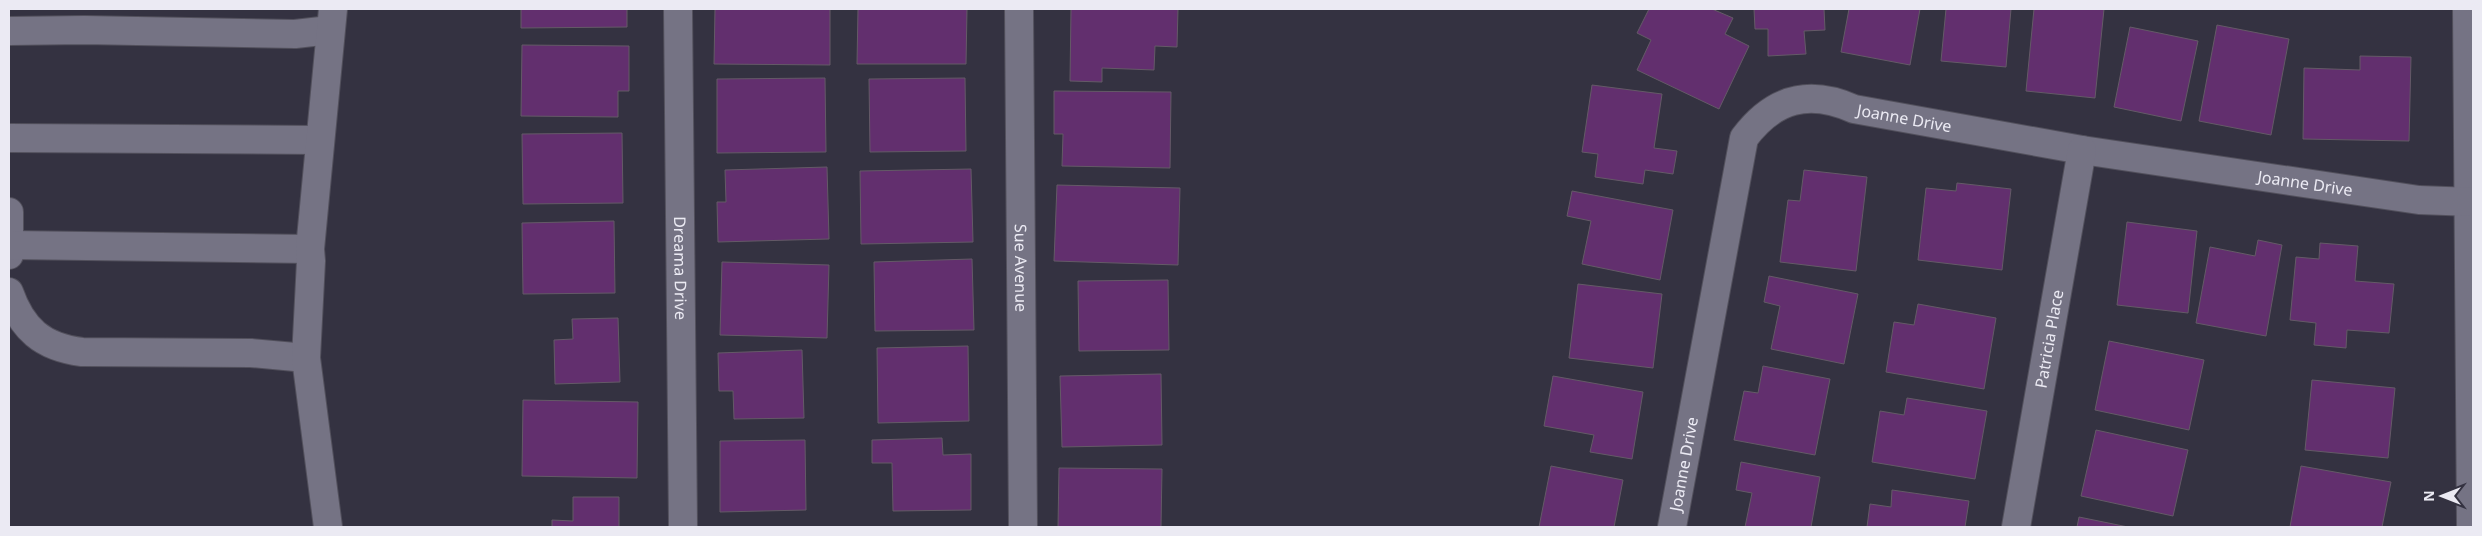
<svg xmlns="http://www.w3.org/2000/svg" width="2482" height="536" font-family="'Noto Sans',sans-serif">
<rect width="100%" height="100%" fill="#343241"/>
<!-- building -->
<g fill="#622f6e" stroke="#645a67">
<polygon points="521,9 627,9 627,27 521,28"/>
<polygon points="715,9 830,9 830,65 714,64"/>
<polygon points="858,9 967,9 966,64 857,64"/>
<polygon points="1071,9 1178,9 1177,47 1155,46 1154,70 1102,68 1102,82 1070,81"/>
<polygon points="1649,9 1712,9 1733,18 1725,34 1749,46 1719,109 1637,70 1651,40 1637,33"/>
<polygon points="1754,9 1824,9 1825,30 1804,31 1806,54 1768,56 1768,29 1755,29"/>
<polygon points="1849,9 1920,9 1910,65 1841,52"/>
<polygon points="1946,9 2011,9 2006,67 1941,61"/>
<polygon points="2034,9 2104,9 2095,98 2026,91"/>
<polygon points="2217,25 2289,39 2271,135 2199,121"/>
<polygon points="2130,27 2198,41 2181,121 2114,107"/>
<polygon points="522,45 629,46 629,91 618,91 618,117 521,116"/>
<polygon points="2360,56 2411,57 2409,141 2303,139 2304,68 2360,70"/>
<polygon points="825,78 826,152 717,153 717,79"/>
<polygon points="965,78 966,151 870,152 869,79"/>
<polygon points="1592,85 1662,94 1654,148 1677,151 1673,174 1645,170 1643,184 1595,177 1598,154 1582,152"/>
<polygon points="1054,91 1171,92 1170,168 1062,166 1063,134 1054,134"/>
<polygon points="622,133 623,203 523,204 522,134"/>
<polygon points="827,167 829,239 718,242 717,202 726,202 725,170"/>
<polygon points="971,169 973,242 861,244 860,171"/>
<polygon points="1804,170 1867,177 1856,271 1780,262 1788,200 1800,201"/>
<polygon points="1957,183 2011,189 2002,270 1918,260 1926,188 1956,191"/>
<polygon points="1057,185 1180,188 1178,265 1054,261"/>
<polygon points="1572,191 1673,210 1660,280 1582,264 1591,221 1567,216"/>
<polygon points="614,221 615,293 523,294 522,223"/>
<polygon points="2127,222 2197,231 2188,313 2117,305"/>
<polygon points="2258,240 2282,245 2266,336 2196,323 2210,247 2255,256"/>
<polygon points="2320,243 2358,246 2355,281 2394,284 2389,333 2347,330 2346,348 2314,345 2316,323 2290,320 2296,257 2319,259"/>
<polygon points="972,259 974,330 875,331 874,262"/>
<polygon points="722,262 829,265 827,338 720,335"/>
<polygon points="1769,276 1858,294 1844,364 1771,349 1780,306 1764,302"/>
<polygon points="1168,280 1169,350 1079,351 1078,281"/>
<polygon points="1578,284 1662,294 1653,368 1569,358"/>
<polygon points="1918,304 1996,318 1984,389 1886,372 1894,322 1914,325"/>
<polygon points="618,318 620,382 555,384 554,340 573,339 572,319"/>
<polygon points="2109,341 2204,360 2189,430 2095,410"/>
<polygon points="968,346 969,421 878,423 877,348"/>
<polygon points="802,350 804,418 734,419 733,391 719,391 718,353"/>
<polygon points="1763,366 1830,379 1815,455 1734,440 1744,391 1758,393"/>
<polygon points="1161,374 1162,445 1062,447 1060,376"/>
<polygon points="1553,376 1643,392 1632,459 1590,452 1594,435 1544,426"/>
<polygon points="2312,380 2395,388 2388,458 2305,450"/>
<polygon points="1907,398 1987,411 1975,479 1872,462 1880,411 1904,415"/>
<polygon points="523,400 638,402 637,478 522,476"/>
<polygon points="2096,430 2188,450 2173,516 2081,496"/>
<polygon points="942,438 943,455 971,454 971,510 893,511 892,463 872,463 872,440"/>
<polygon points="805,440 806,510 720,512 720,441"/>
<polygon points="1741,462 1820,477 1811,527 1745,527 1752,493 1736,490"/>
<polygon points="1551,466 1623,480 1614,527 1539,527"/>
<polygon points="2301,466 2391,482 2382,527 2290,527"/>
<polygon points="1059,468 1162,469 1161,527 1058,527"/>
<polygon points="1892,490 1969,501 1965,527 1867,527 1870,504 1891,507"/>
<polygon points="573,497 619,497 619,527 552,527 552,520 573,521"/>
<polygon points="2079,517 2128,527 2077,527"/>
</g>
<g fill="none" stroke-linecap="round" stroke-linejoin="round">
<!-- minor casing -->
<g stroke="#52505c" stroke-width="30">
<g id="minor">
<path id="s1" d="M678,9l5,518"/>
<path id="s2" d="M1019,9l4,518"/>
<polyline points="2467,9 2471,527"/>
<polyline points="9,31 84,30 295,34 330,30"/>
<polyline points="9,138 319,140"/>
<polyline points="9,212 9,255"/>
<polyline points="10,245 310,249"/>
<path d="M9,292c13,37 33,55 73,60l169,1 55,5"/>
<polyline points="328,527 306,358 311,261 310,249 333,9"/>
<path id="s3" d="M1672,527l72,-389c30,-40 65,-49 110,-29l228,41 337,50 54,2"/>
<path id="s4" d="M2016,527l66,-377"/>
</g>
</g>
<!-- minor -->
<use href="#minor" stroke="#757384" stroke-width="28"/>
</g>
<g text-anchor="middle" stroke-width="5" stroke-linejoin="round" paint-order="stroke">
<!-- street labels -->
<g font-size="16" fill="#ebeaf3" stroke="#343241">
<text dy="6" stroke="none"><textPath href="#s3" startOffset="572">Joanne Drive</textPath></text>
<text dy="6" stroke="none"><textPath href="#s3" startOffset="978">Joanne Drive</textPath></text>
<text dy="6" stroke="none"><textPath href="#s1" startOffset="259">Dreama Drive</textPath></text>
<text dy="6" stroke="none"><textPath href="#s2" startOffset="259">Sue Avenue</textPath></text>
<text dy="6" stroke="none"><textPath href="#s4" startOffset="191">Patricia Place</textPath></text>
<text dy="6" stroke="none"><textPath href="#s3" startOffset="64">Joanne Drive</textPath></text>
</g>
</g>
<!-- border -->
<rect width="2482" height="536" fill="none" stroke="#ebeaf3" stroke-width="20"/>
<!-- north arrow -->
<g transform="translate(2442 496) rotate(270)" stroke="#343241" stroke-width="4" paint-order="stroke">
<path d="M0-4L9 19L0 12L-9 19Z" fill="#ebeaf3"/>
<text y="-8" font-size="14" font-weight="bold" text-anchor="middle" fill="#ebeaf3">N</text>
</g>
</svg>
